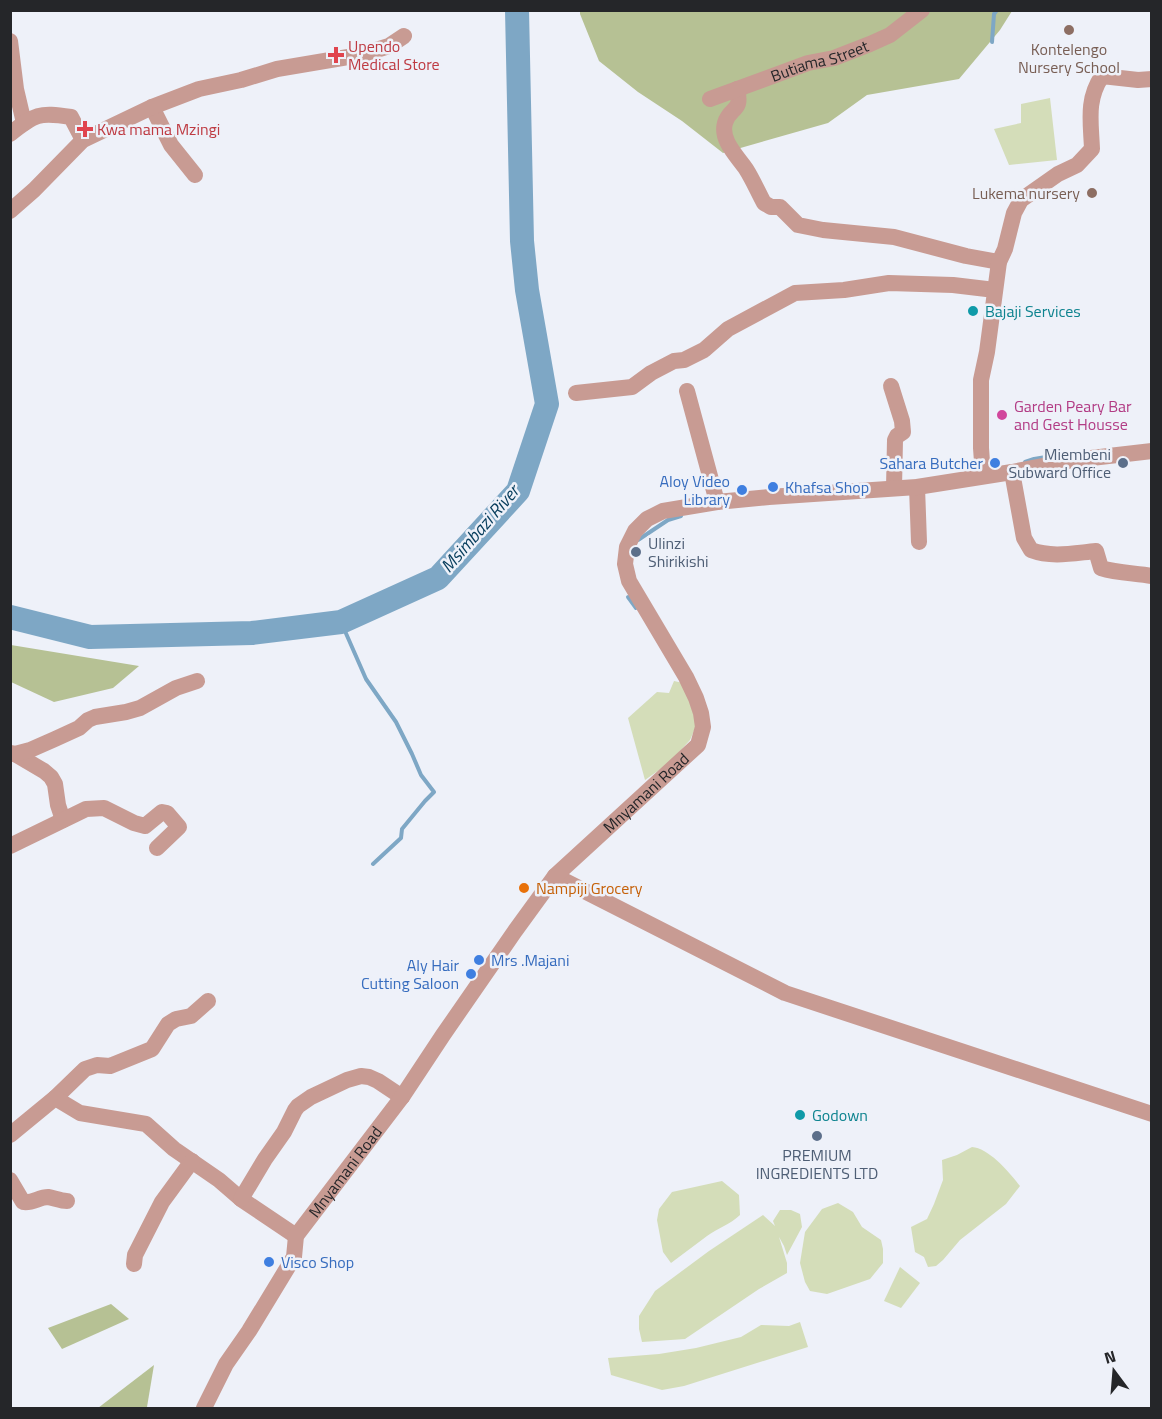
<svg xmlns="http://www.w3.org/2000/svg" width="1162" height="1419" font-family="'Titillium Web',sans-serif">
<rect width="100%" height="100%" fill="#eef1f9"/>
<!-- green -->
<g fill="#d4ddb9">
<polygon points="1050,98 1057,160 1009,165 994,129 1021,123 1021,104"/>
<polygon points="674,681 683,683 697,724 690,740 669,763 645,780 628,718 657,692 669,693"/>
<path d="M972,1147c17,1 38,26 48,39l-14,18 -46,36 -17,20 -7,6 -8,1 -4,-10 -9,-5 -4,-25 16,-8 7,-15 9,-24 -1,-20 15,-5z"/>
<path d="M722,1181l17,14 1,20c-11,10 -22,13 -33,21 -12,9 -24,18 -36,27l-8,-11 -6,-32 2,-11 13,-17z"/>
<polygon points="838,1203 853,1212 862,1227 881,1240 883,1249 883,1263 870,1279 827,1294 810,1291 805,1282 800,1263 805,1232 822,1209"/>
<polygon points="780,1210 791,1210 800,1214 802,1227 787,1255 784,1246 779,1237 787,1263 787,1273 759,1289 685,1339 642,1342 639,1329 639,1316 655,1291 709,1251 763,1215 775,1226 773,1221"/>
<polygon points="900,1267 920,1283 901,1308 884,1301"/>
<polygon points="800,1322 808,1347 684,1386 662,1390 611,1375 608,1358 659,1354 696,1348 741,1337 761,1325 789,1326"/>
</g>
<!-- forest -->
<g fill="#b6c194">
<polygon points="580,10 1012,11 1000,30 959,79 867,95 828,123 723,153 682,121 638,92 599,61 580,14"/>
<polygon points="11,645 139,666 113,688 54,702 11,682"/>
<polygon points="111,1304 129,1319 62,1349 48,1328"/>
<polygon points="154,1365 147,1407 144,1408 98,1408"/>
</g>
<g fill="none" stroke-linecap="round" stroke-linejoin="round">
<!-- stream -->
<g stroke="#7ea7c5" stroke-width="4">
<polyline points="992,42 994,14 997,10"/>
<polyline points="1025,462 1034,459 1052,456"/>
<polyline points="638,540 668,520 681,516"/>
<polyline points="628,597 636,608"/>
<polyline points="341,622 366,679 396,722 412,754 421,775 434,792 425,801 402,829 401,838 373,864"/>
</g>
<!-- river -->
<polyline stroke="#7ea7c5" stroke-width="24" points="10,617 90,637 252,633 341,622 438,578 518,491 547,404 527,290 522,241 517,10"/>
<!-- minor -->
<g stroke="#c89b93" stroke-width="16">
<polyline points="10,41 16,89 24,123"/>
<path d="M737,89c6,24 -7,17 -12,34 -5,17 12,33 21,46 7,11 12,23 18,34l7,4h9l18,18 25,5 71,7 72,19 33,6"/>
<path id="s1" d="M710,99l98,-36 26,-5 36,-14 20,-9 32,-25"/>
<polyline points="152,107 171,145 195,175"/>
<path d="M10,134c25,-20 29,-22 61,-17l12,23"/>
<polyline points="10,211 34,190 83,140 152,107 199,89 241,80 277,69 360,55 389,46 404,36"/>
<polyline points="891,386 902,421 903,432 897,436 895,440 894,488"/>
<polyline points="687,391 717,502"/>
<polyline points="576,393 632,387 651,373 674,361 684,360 704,350 728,329 795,293 844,290 889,283 953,285 995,290"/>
<path d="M1012,472l12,66 7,12c21,8 43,3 65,1l5,17c16,5 34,5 51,8"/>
<path d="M983,476l-2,-28v-68l6,-28 12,-90 6,-13 9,-36 7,-13 37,-26 19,-9 15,-16c-1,-27 -6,-49 10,-73l36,4 14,-1"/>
<polyline points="917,487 919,542"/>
<polyline points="11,753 15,754 44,771 51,777 55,784 58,805 63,820"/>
<polyline points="15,754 30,750 55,739 79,728 88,720 95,717 126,712 140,708 176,688 197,681"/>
<polyline points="10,846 86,809 104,808 134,823 145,826 162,812 167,813 179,827 157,848"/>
<polyline points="555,876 785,993 1152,1114"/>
<polyline points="55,1098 85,1069 97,1065 110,1066 152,1049 168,1024 176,1019 191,1016 208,1001"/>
<polyline points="10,1135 55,1098 80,1113 146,1124 174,1149 219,1180 241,1199 296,1236"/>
<path d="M10,1180l13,22c9,2 16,-5 25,-5 6,1 13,4 19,4"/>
<polyline points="241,1199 265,1159 284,1132 295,1110 298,1106 311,1097 347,1080 361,1076 369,1077 378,1081 402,1097"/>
<polyline points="134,1264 135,1255 162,1202 192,1161"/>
<path id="s2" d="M204,1408l22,-44 23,-33 45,-74 2,-21 106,-139 41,-62 72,-104 40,-55 143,-131 5,-18 -2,-14 -5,-15 -10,-21 -57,-96 -4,-17 2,-17 8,-16 12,-12 16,-8 54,-9 52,-5 148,-10 95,-15 62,-12 78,-9"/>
</g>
</g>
<!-- markers -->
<g fill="#8d6e63" stroke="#eef1f9" stroke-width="2">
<circle cx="1069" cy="30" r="6"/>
<circle cx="1092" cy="193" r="6"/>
</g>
<g fill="#e0444e" stroke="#eef1f9" stroke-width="2">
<path d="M333 46h6v6h6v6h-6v6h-6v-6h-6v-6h6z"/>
<path d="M82 120h6v6h6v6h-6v6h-6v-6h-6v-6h6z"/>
</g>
<g fill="#0f9aa8" stroke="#eef1f9" stroke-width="2">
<circle cx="973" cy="311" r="6"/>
<circle cx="800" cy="1115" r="6"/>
</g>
<circle fill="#d1479c" stroke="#eef1f9" stroke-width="2" cx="1002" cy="415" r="6"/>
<g fill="#3f7fe0" stroke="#eef1f9" stroke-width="2">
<circle cx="995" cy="463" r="6"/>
<circle cx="773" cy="487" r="6"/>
<circle cx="742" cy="490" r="6"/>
<circle cx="479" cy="960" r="6"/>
<circle cx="471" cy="974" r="6"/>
<circle cx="269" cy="1262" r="6"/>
</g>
<g fill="#5c6f8a" stroke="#eef1f9" stroke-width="2">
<circle cx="1123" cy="463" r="6"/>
<circle cx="636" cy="552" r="6"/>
<circle cx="817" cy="1136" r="6"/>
</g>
<circle fill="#e8710a" stroke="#eef1f9" stroke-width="2" cx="524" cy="888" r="6"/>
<g text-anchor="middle" stroke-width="5" stroke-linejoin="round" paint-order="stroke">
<!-- health labels -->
<g font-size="16" fill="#be3a42" stroke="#eef1f9" text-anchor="start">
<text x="348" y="52">Upendo<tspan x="348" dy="18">Medical Store</tspan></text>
<text x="97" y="135">Kwa mama Mzingi</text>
</g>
<!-- education labels -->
<g font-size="16" fill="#785e54" stroke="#eef1f9">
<text x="1069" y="55">Kontelengo<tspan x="1069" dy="18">Nursery School</tspan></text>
<text x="1080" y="199" text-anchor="end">Lukema nursery</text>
</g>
<!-- street labels -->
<g font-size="16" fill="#252629" stroke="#eef1f9">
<text dy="6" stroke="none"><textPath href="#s1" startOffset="116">Butiama Street</textPath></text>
<text dy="6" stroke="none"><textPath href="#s2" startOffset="764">Mnyamani Road</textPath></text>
<text dy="6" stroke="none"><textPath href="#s2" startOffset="278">Mnyamani Road</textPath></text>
</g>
<!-- culture labels -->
<g font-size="16" fill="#0d838f" stroke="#eef1f9" text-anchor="start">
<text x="985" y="317">Bajaji Services</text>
<text x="812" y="1121">Godown</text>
</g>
<!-- hotel labels -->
<g font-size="16" fill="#b23c85" stroke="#eef1f9" text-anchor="start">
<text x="1014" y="412">Garden Peary Bar<tspan x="1014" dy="18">and Gest Housse</tspan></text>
</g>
<!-- service labels -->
<g font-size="16" fill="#4e5e75" stroke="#eef1f9" text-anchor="end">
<text x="1111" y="460">Miembeni<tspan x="1111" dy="18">Subward Office</tspan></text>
<text x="648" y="549" text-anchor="start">Ulinzi<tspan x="648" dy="18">Shirikishi</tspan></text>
<text x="817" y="1161" text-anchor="middle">PREMIUM<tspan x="817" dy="18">INGREDIENTS LTD</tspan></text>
</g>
<!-- shop labels -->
<g font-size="16" fill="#366cbe" stroke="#eef1f9" text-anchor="end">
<text x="983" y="469">Sahara Butcher</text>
<text x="730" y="487">Aloy Video<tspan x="730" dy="18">Library</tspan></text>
<text x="785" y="493" text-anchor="start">Khafsa Shop</text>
<text x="491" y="966" text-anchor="start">Mrs .Majani</text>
<text x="459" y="971">Aly Hair<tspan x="459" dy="18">Cutting Saloon</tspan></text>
<text x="281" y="1268" text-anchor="start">Visco Shop</text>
</g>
<!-- food labels -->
<g font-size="16" fill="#c56008" stroke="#eef1f9" text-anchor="start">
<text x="536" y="894">Nampiji Grocery</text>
</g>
<!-- water labels -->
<g font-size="18" font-style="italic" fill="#073d5c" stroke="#eef1f9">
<text transform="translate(480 529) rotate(-49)" y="6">Msimbazi River</text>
</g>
</g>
<!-- border -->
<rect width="1162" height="1419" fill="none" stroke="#252629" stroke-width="24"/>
<!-- north arrow -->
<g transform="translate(1114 1371) rotate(344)" stroke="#eef1f9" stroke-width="4.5" paint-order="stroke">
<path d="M0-4.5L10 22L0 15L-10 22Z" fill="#252629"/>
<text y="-9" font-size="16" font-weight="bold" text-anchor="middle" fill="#252629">N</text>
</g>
</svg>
